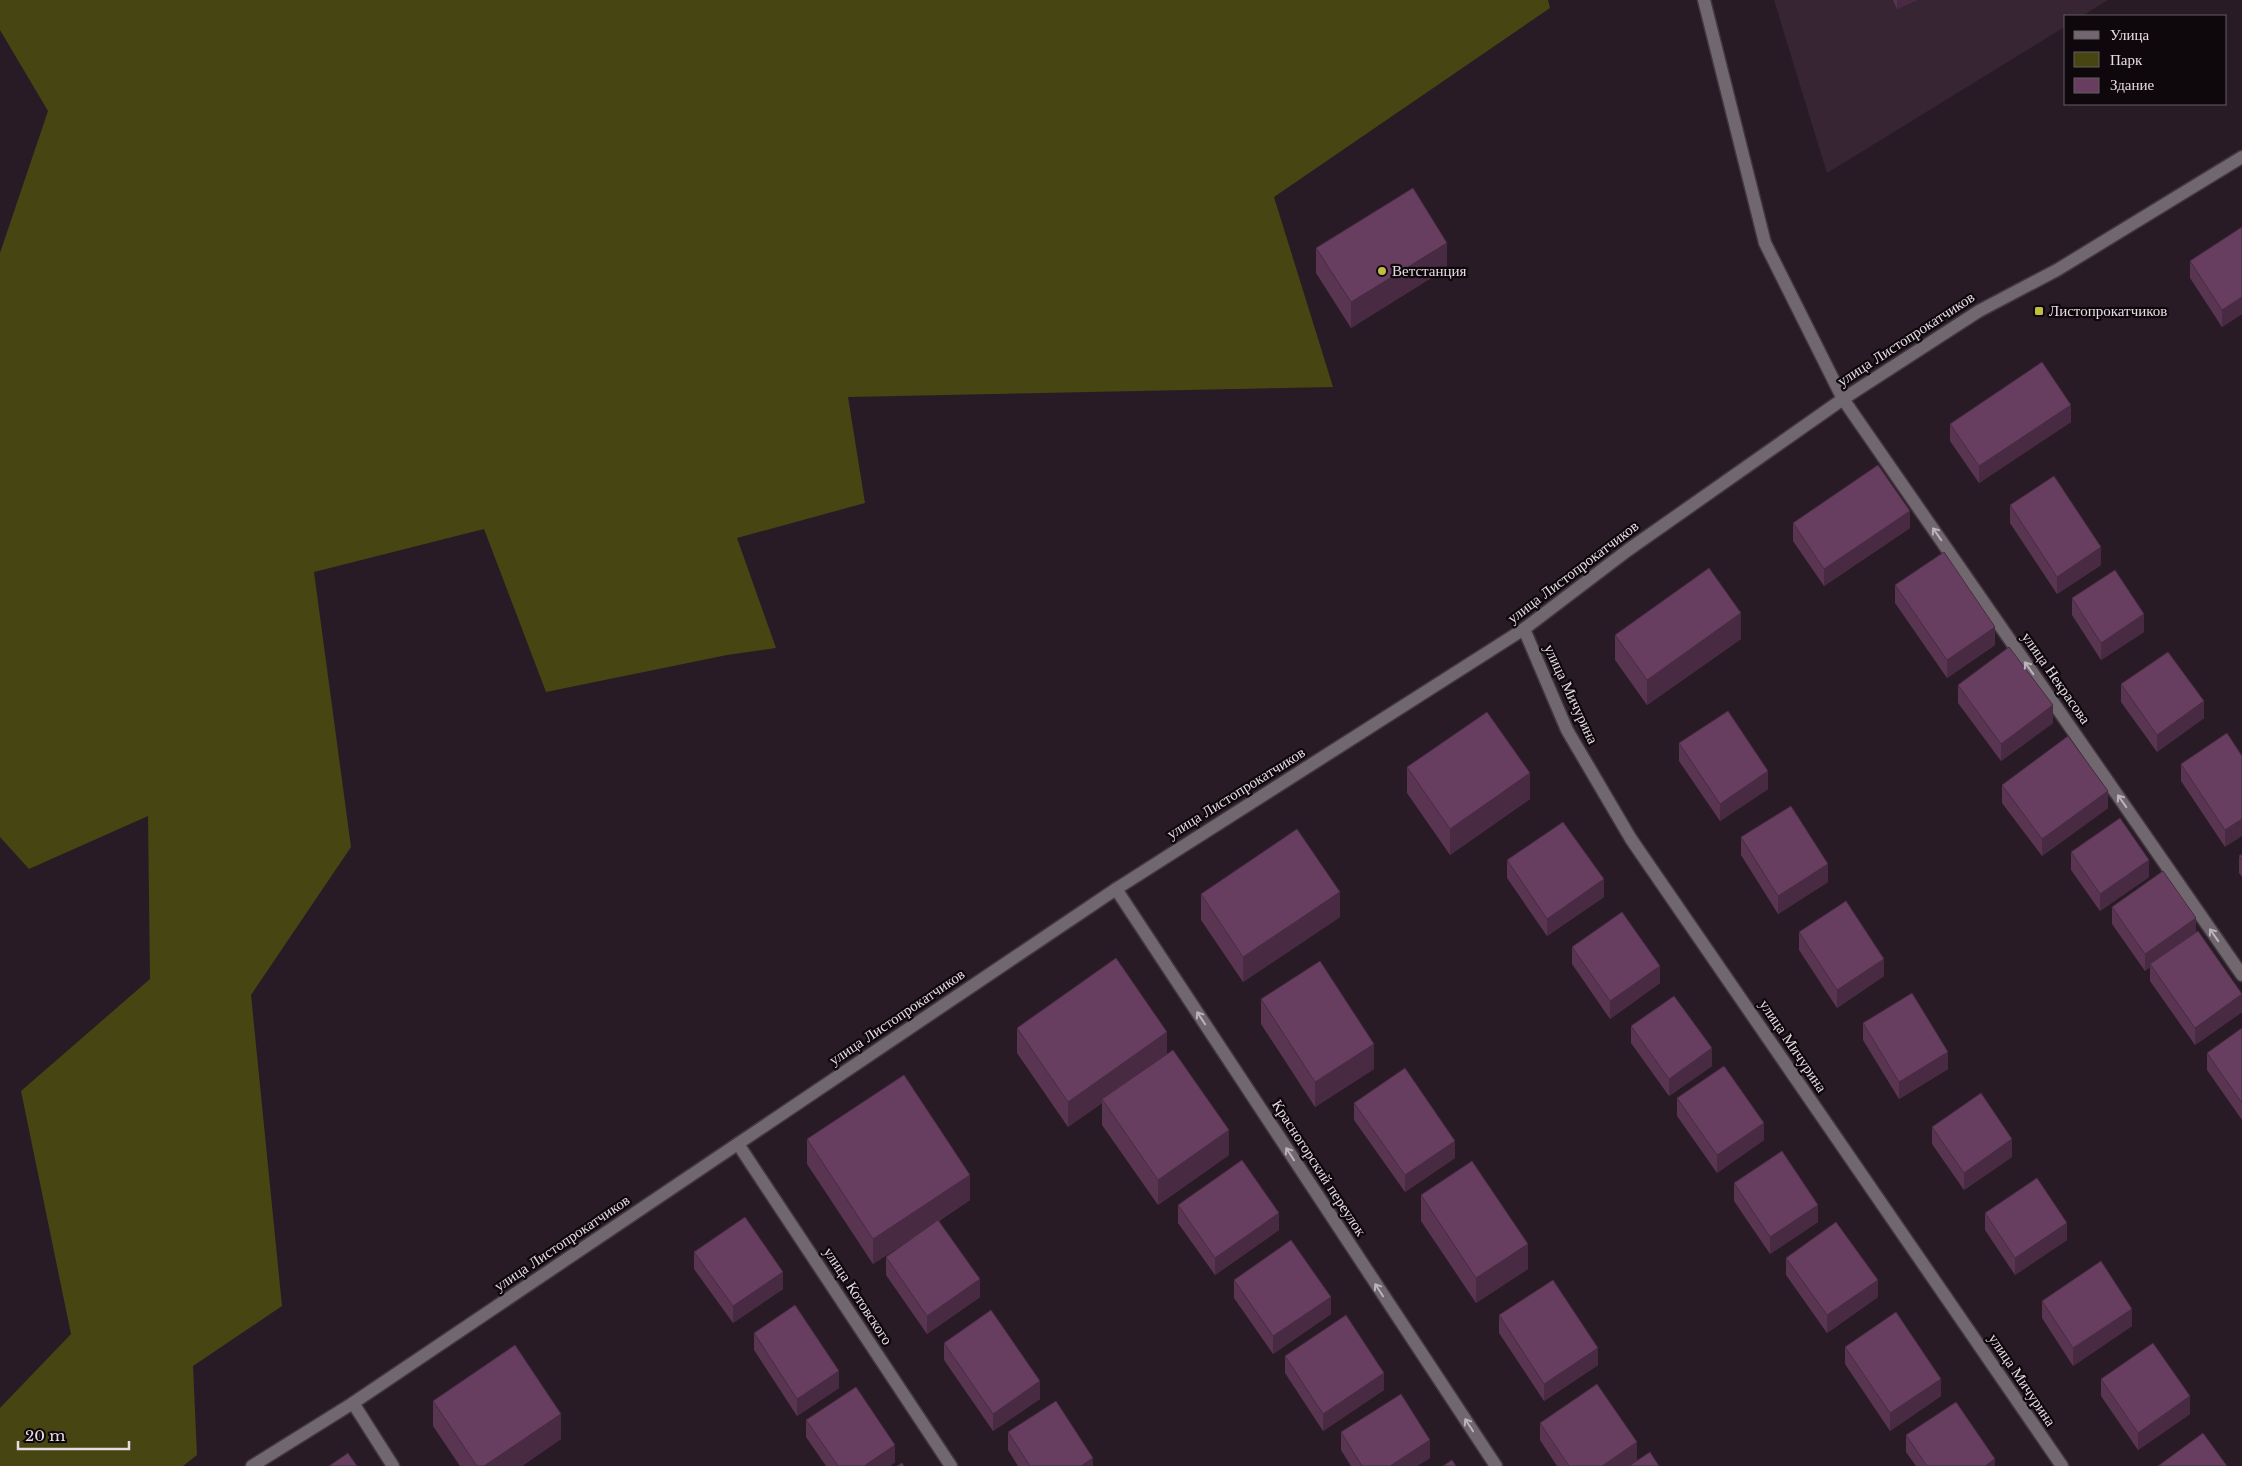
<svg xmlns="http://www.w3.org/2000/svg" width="2242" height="1466" font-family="'Libre Baskerville',serif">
<rect width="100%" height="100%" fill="#291b26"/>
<!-- built -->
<polygon fill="#382534" points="1774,0 2108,0 2082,16 2066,16 2066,26 1827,173"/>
<!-- green -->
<polygon fill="#474511" points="0,0 1548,0 1550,8 1274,197 1333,387 848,397 865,503 737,538 776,648 727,655 546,692 484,529 314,572 351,847 251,995 282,1306 193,1366 197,1455 183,1466 0,1466 0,1408 71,1334 21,1091 150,979 148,816 29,869 0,837 0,253 48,111 0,30"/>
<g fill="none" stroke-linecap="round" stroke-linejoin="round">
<!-- minor casing -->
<g stroke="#433640" stroke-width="15">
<g id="minor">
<polyline points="1704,0 1765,243 1843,399 2242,975"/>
<polyline points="1524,629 1567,730 1631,839 2062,1466"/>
<polyline points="1116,889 1496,1466"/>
<polyline points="738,1144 951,1466"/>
<polyline points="353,1403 393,1466"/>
<polyline points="252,1466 353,1403 1116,889 1524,629 1628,550 1843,399 1979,311 2057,270 2242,157"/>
</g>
</g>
<!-- minor -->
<use href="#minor" stroke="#70686e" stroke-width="12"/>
</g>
<!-- wall -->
<g fill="#593552">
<polygon points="1893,0 1917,0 1897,9"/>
<polygon points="2242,227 2242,314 2222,327 2190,278 2190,261"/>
<polygon points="1316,248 1447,268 1351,328 1316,273"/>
<polygon points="2071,422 1979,483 1950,441 1950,424"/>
<polygon points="2010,505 2101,565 2057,594 2010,523"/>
<polygon points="1793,523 1910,528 1824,586 1793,541"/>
<polygon points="1895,585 1995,645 1947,678 1895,603"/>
<polygon points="2072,598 2144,632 2101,660 2072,615"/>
<polygon points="1615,635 1741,639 1647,705 1615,660"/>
<polygon points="2121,684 2204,718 2157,752 2121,702"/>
<polygon points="1958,685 2053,723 2001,761 1958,703"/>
<polygon points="2227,733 2225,847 2181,781 2181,764"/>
<polygon points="1679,743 1768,789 1720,821 1679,761"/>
<polygon points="1407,767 1530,799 1450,855 1407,793"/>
<polygon points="2002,785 2108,808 2042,856 2002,803"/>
<polygon points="1741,837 1828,882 1778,914 1741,855"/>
<polygon points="2071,852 2149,877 2100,911 2071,870"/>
<polygon points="2242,854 2242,877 2239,873 2239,856"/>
<polygon points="1507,860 1604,897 1547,936 1507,878"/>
<polygon points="1201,894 1340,917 1243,982 1201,920"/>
<polygon points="2112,907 2196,932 2242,994 2242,1012 2195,1045 2150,981 2150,967 2145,971 2112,924"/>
<polygon points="1799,932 1884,976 1837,1008 1799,950"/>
<polygon points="1572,947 1660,983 1610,1019 1572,964"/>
<polygon points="1261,999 1374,1069 1315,1107 1261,1024"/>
<polygon points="1863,1023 1948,1069 1899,1099 1863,1040"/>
<polygon points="1631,1026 1712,1066 1669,1096 1631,1043"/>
<polygon points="1017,1028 1167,1055 1229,1155 1158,1205 1102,1125 1102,1103 1068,1127 1017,1053"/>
<polygon points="2242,1028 2242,1120 2207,1070 2207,1053"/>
<polygon points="1677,1098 1764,1140 1717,1173 1677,1116"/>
<polygon points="1354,1103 1455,1158 1405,1192 1354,1120"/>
<polygon points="1932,1127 2012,1157 1964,1190 1932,1144"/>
<polygon points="807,1139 970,1200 939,1221 980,1297 927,1334 886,1275 886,1257 922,1232 873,1264 807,1164"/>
<polygon points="1734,1183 1818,1222 1770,1254 1734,1201"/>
<polygon points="1421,1195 1528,1269 1476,1303 1421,1221"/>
<polygon points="1178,1205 1279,1230 1215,1275 1178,1223"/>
<polygon points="1985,1213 2067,1240 2015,1275 1985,1230"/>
<polygon points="694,1252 783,1289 733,1323 694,1269"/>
<polygon points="1786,1258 1878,1297 1827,1333 1786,1275"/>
<polygon points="1234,1280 1331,1314 1273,1354 1234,1298"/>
<polygon points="2042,1301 2132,1326 2073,1366 2042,1318"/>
<polygon points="1499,1315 1598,1365 1544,1401 1499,1333"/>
<polygon points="754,1333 839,1388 797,1416 754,1350"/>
<polygon points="944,1343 1040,1399 993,1431 944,1360"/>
<polygon points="1845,1347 1941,1396 1890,1431 1845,1364"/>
<polygon points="1285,1356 1384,1390 1323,1431 1285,1373"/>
<polygon points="2101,1379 2190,1414 2138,1450 2101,1396"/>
<polygon points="433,1401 561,1439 522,1466 460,1466 433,1426"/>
<polygon points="806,1420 895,1462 890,1466 826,1466 806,1437"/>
<polygon points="1540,1423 1637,1460 1628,1466 1557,1466 1540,1440"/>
<polygon points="1008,1432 1093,1466 1018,1466 1008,1450"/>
<polygon points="1341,1432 1430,1458 1417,1466 1351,1466 1341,1450"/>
<polygon points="1906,1435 1995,1466 1916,1466 1906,1452"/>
</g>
<!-- shaded-wall -->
<g fill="#482b42">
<polygon points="1897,0 1917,0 1897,9"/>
<polygon points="1447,243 1447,268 1351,328 1351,302"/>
<polygon points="2242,297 2242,314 2222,327 2222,310"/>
<polygon points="2071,405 2071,422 1979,483 1979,466"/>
<polygon points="1910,511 1910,528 1824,586 1824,569"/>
<polygon points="2101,547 2101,565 2057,594 2057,577"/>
<polygon points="1741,613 1741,639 1647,705 1647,680"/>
<polygon points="2144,614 2144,632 2101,660 2101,643"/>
<polygon points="1995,627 1995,645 1947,678 1947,660"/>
<polygon points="2204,701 2204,718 2157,752 2157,735"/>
<polygon points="2053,705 2053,723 2001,761 2001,744"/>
<polygon points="1768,771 1768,789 1720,821 1720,804"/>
<polygon points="1530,773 1530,799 1450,855 1450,829"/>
<polygon points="2108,791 2108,808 2042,856 2042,839"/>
<polygon points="2242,819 2242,836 2225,847 2225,830"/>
<polygon points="2149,860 2149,877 2100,911 2100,894"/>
<polygon points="1828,864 1828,882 1778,914 1778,896"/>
<polygon points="1604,879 1604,897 1547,936 1547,919"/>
<polygon points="1340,892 1340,917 1243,982 1243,957"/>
<polygon points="2196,918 2196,936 2150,964 2150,967 2145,971 2145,954"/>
<polygon points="1884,959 1884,976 1837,1008 1837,990"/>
<polygon points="1660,966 1660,983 1610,1019 1610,1001"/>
<polygon points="2242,994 2242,1012 2195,1045 2195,1028"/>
<polygon points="1167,1032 1167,1057 1102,1099 1102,1103 1068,1127 1068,1102"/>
<polygon points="1374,1044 1374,1069 1315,1107 1315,1082"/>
<polygon points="1712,1048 1712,1066 1669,1096 1669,1079"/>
<polygon points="1948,1052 1948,1069 1899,1099 1899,1082"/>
<polygon points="1764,1123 1764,1140 1717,1173 1717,1155"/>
<polygon points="1229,1130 1229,1155 1158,1205 1158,1180"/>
<polygon points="2012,1139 2012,1157 1964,1190 1964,1173"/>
<polygon points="1455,1141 1455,1158 1405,1192 1405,1175"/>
<polygon points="970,1175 970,1200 873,1264 873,1239"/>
<polygon points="1818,1205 1818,1222 1770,1254 1770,1237"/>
<polygon points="1279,1213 1279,1230 1215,1275 1215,1258"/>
<polygon points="2067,1223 2067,1240 2015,1275 2015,1258"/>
<polygon points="1528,1244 1528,1269 1476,1303 1476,1278"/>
<polygon points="783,1272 783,1289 733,1323 733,1306"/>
<polygon points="980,1279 980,1297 927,1334 927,1316"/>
<polygon points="1878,1280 1878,1297 1827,1333 1827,1315"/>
<polygon points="1331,1297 1331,1314 1273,1354 1273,1336"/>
<polygon points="2132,1309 2132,1326 2073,1366 2073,1348"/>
<polygon points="1598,1348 1598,1365 1544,1401 1544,1384"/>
<polygon points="839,1371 839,1388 797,1416 797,1399"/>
<polygon points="1384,1373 1384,1390 1323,1431 1323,1414"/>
<polygon points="1941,1379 1941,1396 1890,1431 1890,1413"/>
<polygon points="1040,1381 1040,1399 993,1431 993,1414"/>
<polygon points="2190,1396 2190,1414 2138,1450 2138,1433"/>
<polygon points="561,1414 561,1439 522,1466 484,1466"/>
<polygon points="1430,1440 1430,1458 1417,1466 1390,1466"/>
<polygon points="1637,1442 1637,1460 1628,1466 1602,1466"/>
<polygon points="895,1445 895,1462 890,1466 864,1466"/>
<polygon points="1093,1458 1093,1466 1081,1466"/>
<polygon points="1995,1459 1995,1466 1985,1466"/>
</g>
<!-- building -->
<g fill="#673e5f" stroke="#482b42">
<polygon points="1413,188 1447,243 1351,302 1316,248"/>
<polygon points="2242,227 2242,297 2222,310 2190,261"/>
<polygon points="2042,362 2071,405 1979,466 1950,424"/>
<polygon points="1878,465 1910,511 1824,569 1793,523"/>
<polygon points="2054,476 2101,547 2057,577 2010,505"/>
<polygon points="1944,552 1995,627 1947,660 1895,585"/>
<polygon points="1709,568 1741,613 1647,680 1615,635"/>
<polygon points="2115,570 2144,614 2101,643 2072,598"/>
<polygon points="2009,647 2053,705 2001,744 1958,685"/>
<polygon points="2168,652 2204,701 2157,735 2121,684"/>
<polygon points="1728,711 1768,771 1720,804 1679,743"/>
<polygon points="1487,712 1530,773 1450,829 1407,767"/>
<polygon points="2227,733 2242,756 2242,819 2225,830 2181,764"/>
<polygon points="2068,736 2108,791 2042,839 2002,785"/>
<polygon points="1791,806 1828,864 1778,896 1741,837"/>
<polygon points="2120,818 2149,860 2100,894 2071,852"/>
<polygon points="1563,822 1604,879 1547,919 1507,860"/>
<polygon points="1297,829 1340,892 1243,957 1201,894"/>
<polygon points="2242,854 2242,860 2239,856"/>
<polygon points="2163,871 2196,918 2145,954 2112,907"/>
<polygon points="1846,901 1884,959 1837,990 1799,932"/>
<polygon points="1622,912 1660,966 1610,1001 1572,947"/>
<polygon points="2198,931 2242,994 2195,1028 2150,964"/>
<polygon points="1116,958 1167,1032 1068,1102 1017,1028"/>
<polygon points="1320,961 1374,1044 1315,1082 1261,999"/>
<polygon points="1912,993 1948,1052 1899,1082 1863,1023"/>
<polygon points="1674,996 1712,1048 1669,1079 1631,1026"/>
<polygon points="2242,1028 2242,1103 2207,1053"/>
<polygon points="1173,1050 1229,1130 1158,1180 1102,1099"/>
<polygon points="1724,1066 1764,1123 1717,1155 1677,1098"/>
<polygon points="1405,1068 1455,1141 1405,1175 1354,1103"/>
<polygon points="904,1075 970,1175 873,1239 807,1139"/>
<polygon points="1981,1093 2012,1139 1964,1173 1932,1127"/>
<polygon points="1782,1151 1818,1205 1770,1237 1734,1183"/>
<polygon points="1242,1160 1279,1213 1215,1258 1178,1205"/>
<polygon points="1472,1161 1528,1244 1476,1278 1421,1195"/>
<polygon points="2037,1178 2067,1223 2015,1258 1985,1213"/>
<polygon points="745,1217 783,1272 733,1306 694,1252"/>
<polygon points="938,1220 980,1279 927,1316 886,1257"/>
<polygon points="1836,1222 1878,1280 1827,1315 1786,1258"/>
<polygon points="1291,1240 1331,1297 1273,1336 1234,1280"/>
<polygon points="2101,1261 2132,1309 2073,1348 2042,1301"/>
<polygon points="1553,1280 1598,1348 1544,1384 1499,1315"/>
<polygon points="795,1305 839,1371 797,1399 754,1333"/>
<polygon points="991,1310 1040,1381 993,1414 944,1343"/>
<polygon points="1896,1312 1941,1379 1890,1413 1845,1347"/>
<polygon points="1346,1315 1384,1373 1323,1414 1285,1356"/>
<polygon points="2153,1343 2190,1396 2138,1433 2101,1379"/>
<polygon points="515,1345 561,1414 484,1466 477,1466 433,1401"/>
<polygon points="1597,1384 1637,1442 1602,1466 1569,1466 1540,1423"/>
<polygon points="856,1387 895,1445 864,1466 838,1466 806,1420"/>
<polygon points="1401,1394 1430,1440 1390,1466 1362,1466 1341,1432"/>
<polygon points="1056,1401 1093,1458 1081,1466 1030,1466 1008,1432"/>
<polygon points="1956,1402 1995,1459 1985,1466 1927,1466 1906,1435"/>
<polygon points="2203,1433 2227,1466 2158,1466"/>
<polygon points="1650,1452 1659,1466 1629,1466"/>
<polygon points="348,1453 357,1466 329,1466"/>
<polygon points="1452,1460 1456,1466 1443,1466"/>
<polygon points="902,1463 904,1466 897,1466"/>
</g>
<!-- one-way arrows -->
<defs><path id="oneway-shaft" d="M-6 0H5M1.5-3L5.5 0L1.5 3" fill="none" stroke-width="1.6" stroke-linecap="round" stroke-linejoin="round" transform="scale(1.25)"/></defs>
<g stroke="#bdb3ba">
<use href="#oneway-shaft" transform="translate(1937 534) rotate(-125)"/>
<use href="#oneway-shaft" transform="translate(2029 668) rotate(-125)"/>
<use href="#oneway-shaft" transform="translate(2122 801) rotate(-125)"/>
<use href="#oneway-shaft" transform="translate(2214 935) rotate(-125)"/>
<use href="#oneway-shaft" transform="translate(1201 1018) rotate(-123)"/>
<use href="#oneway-shaft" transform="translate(1290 1154) rotate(-123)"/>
<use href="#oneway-shaft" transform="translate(1379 1290) rotate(-123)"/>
<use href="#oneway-shaft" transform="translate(1469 1425) rotate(-123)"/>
</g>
<!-- markers -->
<g fill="#c0be40" stroke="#0e080c" stroke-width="2">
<circle cx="1382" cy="271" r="5"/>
<rect x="2034" y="306" width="10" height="10" rx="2.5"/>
</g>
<g text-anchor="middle" stroke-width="4.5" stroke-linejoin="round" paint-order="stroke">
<!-- poi labels -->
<g font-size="15" fill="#e6dce3" stroke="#0e080c" text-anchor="start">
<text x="1392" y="276">Ветстанция</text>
<text x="2049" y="316">Листопрокатчиков</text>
</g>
<!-- street labels -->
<g font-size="15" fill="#e6dce3" stroke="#0e080c">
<text transform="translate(1906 339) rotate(-33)" y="5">улица Листопрокатчиков</text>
<text transform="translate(1573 572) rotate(-37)" y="5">улица Листопрокатчиков</text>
<text transform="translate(2056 678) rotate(55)" y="5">улица Некрасова</text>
<text transform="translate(1571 694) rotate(65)" y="5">улица Мичурина</text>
<text transform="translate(1236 793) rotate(-32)" y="5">улица Листопрокатчиков</text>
<text transform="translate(897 1017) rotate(-34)" y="5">улица Листопрокатчиков</text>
<text transform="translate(1793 1046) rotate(56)" y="5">улица Мичурина</text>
<text transform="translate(1319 1168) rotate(57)" y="5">Красногорский переулок</text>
<text transform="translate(562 1243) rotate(-34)" y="5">улица Листопрокатчиков</text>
<text transform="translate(858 1296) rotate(57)" y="5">улица Котовского</text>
<text transform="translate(2022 1380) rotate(56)" y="5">улица Мичурина</text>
</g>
</g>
<!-- legend -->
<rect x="2064" y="15" width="162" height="90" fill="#0e080c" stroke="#645d62"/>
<rect x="2074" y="31" width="25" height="8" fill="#70686e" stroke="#645d62"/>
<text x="2110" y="40" font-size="15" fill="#e6dce3">Улица</text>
<rect x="2074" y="52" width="25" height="15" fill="#474511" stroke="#645d62"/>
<text x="2110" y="65" font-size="15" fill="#e6dce3">Парк</text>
<rect x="2074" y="78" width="25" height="15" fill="#673e5f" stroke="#645d62"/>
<text x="2110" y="90" font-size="15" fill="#e6dce3">Здание</text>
<!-- scale -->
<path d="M18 1441v8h111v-8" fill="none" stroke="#e6dce3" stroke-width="2.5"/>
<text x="25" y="1441" font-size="15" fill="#e6dce3" stroke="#0e080c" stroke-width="4" paint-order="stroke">20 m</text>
</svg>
